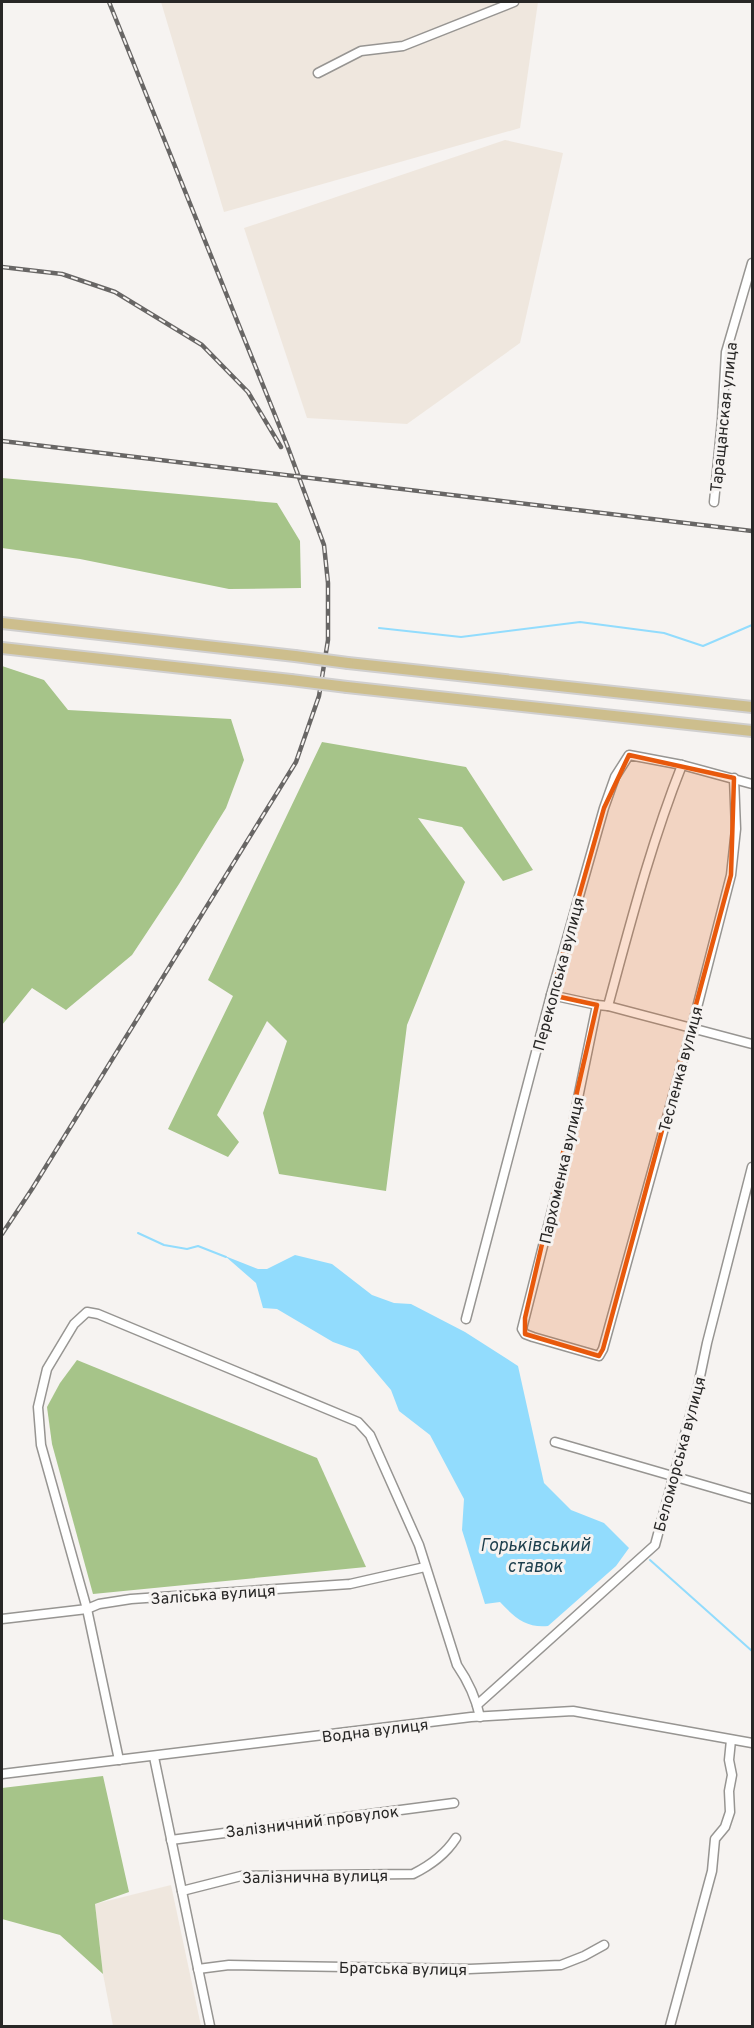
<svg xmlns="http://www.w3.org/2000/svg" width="754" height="2028" font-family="Overpass,sans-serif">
<rect width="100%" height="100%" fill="#f6f3f1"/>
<!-- built -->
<g fill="#efe7de">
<polygon points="161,2 538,2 520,128 224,212"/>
<polygon points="505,140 563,153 520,343 407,424 307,418 244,228"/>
<polygon points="171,1885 201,2026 113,2026 103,1974 95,1904"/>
</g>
<!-- forest -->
<g fill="#a6c489">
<polygon points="2,478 277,503 300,541 301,588 229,589 80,559 2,548"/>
<polygon points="2,666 44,680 68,710 231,719 244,760 226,808 179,884 132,955 66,1010 32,988 2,1025"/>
<polygon points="322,742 466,767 533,870 503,881 462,827 418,818 465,882 407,1025 386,1191 279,1174 263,1113 287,1041 267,1021 217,1115 239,1142 228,1157 168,1129 233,996 208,980"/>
<polygon points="77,1360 317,1458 366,1567 93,1594 52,1444 47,1407 60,1383"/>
<polygon points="103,1776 129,1892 95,1904 103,1974 60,1935 2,1919 2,1788"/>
</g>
<!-- water -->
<path fill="#92dcfd" d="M295,1255l37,9 40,31 22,8 17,1 54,28 53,34 26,117 27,27 33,13 25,25 -13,18 -68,60c-22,2 -33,-8 -48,-24l-15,2 -23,-74 2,-31 -34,-64 -31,-24 -8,-21 -33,-39 -25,-9 -56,-33 -14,-1 -7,-25 -31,-27 33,13h9z"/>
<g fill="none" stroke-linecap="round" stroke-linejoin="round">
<!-- stream -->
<g stroke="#92dcfd" stroke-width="2">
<polyline points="379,628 461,637 580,622 664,633 703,646 752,625"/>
<polyline points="138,1233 164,1245 187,1249 198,1246 226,1257"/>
<polyline points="650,1560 752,1651"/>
</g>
<!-- minor casing -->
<g stroke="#979592" stroke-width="11">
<g id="minor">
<polyline points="318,73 361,51 403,46 514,2"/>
<polyline points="714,502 722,420 726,352 752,263"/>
<polyline points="551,995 597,1005 608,1006 752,1044"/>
<polyline points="597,1005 568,1147 522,1329 525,1334 533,1337 599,1356 603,1349 692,1027 731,875 736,829 734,778"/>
<path d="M608,1006c22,-81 43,-163 74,-241"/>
<polyline points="466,1319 551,995 604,808 615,777 629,755 682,765 752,784"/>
<polyline points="555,1442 752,1499"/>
<polyline points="2,1619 87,1609 99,1604 131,1599 350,1584 425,1567"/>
<polyline points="477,1705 655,1545 698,1386 707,1343 752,1167"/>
<polyline points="154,1757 210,2026"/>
<path d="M119,1760l-32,-151 -46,-164 -3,-38 9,-38 27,-45 13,-12 11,2 260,108 12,13 49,110 38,120c11,16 19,33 23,52"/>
<polyline points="2,1774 471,1717 573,1711 752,1743"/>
<polyline points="171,1840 454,1803"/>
<path d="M182,1891l59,-15 172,-2c18,-9 32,-19 43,-36"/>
<polyline points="198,1969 229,1965 469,1969 561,1965 584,1956 604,1945"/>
<polyline points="670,2026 712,1871 715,1839 725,1827 730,1812 729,1791 732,1775 729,1760 731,1740"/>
</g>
</g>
<!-- major casing -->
<g stroke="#d0cfcf" stroke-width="14">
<g id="major">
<polyline points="2,623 295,656"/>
<polyline points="2,648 291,680"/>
<polyline points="348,663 752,707"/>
<polyline points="347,687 752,731"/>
</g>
</g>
<!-- minor -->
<use href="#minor" stroke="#fff" stroke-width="8"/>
<!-- major -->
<use href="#major" stroke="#cdbe8d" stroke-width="10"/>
<!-- rail casing -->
<g stroke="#686665" stroke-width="4.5">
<g id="rail">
<polyline points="2,267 62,274 115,292 202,345 248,392 281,447"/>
<polyline points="2,441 752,531"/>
<polyline points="2,1234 32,1189 296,762 319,696 328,640 328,583 324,545 287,445 109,2"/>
</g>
</g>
<!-- rail -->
<use href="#rail" stroke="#f6f3f1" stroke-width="2" stroke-dasharray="7" stroke-linecap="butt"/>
<!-- major-bridge casing -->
<g stroke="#d0cfcf" stroke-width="14" stroke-linecap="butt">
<g id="major-bridge">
<polyline points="295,656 348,663"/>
<polyline points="291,680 347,687"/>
</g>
</g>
<!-- major-bridge -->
<use href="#major-bridge" stroke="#cdbe8d" stroke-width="10"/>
</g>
<!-- marked area -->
<path fill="#e8590c" fill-opacity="0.2" stroke="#e8590c" stroke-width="4.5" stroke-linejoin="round" d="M629,755l105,23 -3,97 -128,474 -4,7 -74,-22v-16l72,-313 -46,-10 53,-187z"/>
<g text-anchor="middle" stroke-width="6" stroke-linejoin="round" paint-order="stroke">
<!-- street labels -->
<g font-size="16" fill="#282726" stroke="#f6f3f1">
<text transform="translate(723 417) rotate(-84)" y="6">Таращанская улица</text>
<text transform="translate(558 974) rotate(-75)" y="6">Перекопська вулиця</text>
<text transform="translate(680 1069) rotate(-75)" y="6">Тесленка вулиця</text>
<text transform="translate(561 1170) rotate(-77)" y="6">Пархоменка вулиця</text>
<text transform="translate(679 1454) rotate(-75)" y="6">Беломорська вулиця</text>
<text transform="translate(213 1594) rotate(-4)" y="6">Заліська вулиця</text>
<text transform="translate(375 1730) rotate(-7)" y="6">Водна вулиця</text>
<text transform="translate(312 1821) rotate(-7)" y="6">Залізничний провулок</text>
<text transform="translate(315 1876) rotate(-1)" y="6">Залізнична вулиця</text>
<text transform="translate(403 1968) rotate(1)" y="6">Братська вулиця</text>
</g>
<!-- water labels -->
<g font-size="18" font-style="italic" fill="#1c3e4c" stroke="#f6f3f1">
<text x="535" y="1551">Горьківський<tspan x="535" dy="21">ставок</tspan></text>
</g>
</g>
<!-- border -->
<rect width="754" height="2028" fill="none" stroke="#282726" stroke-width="6"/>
</svg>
